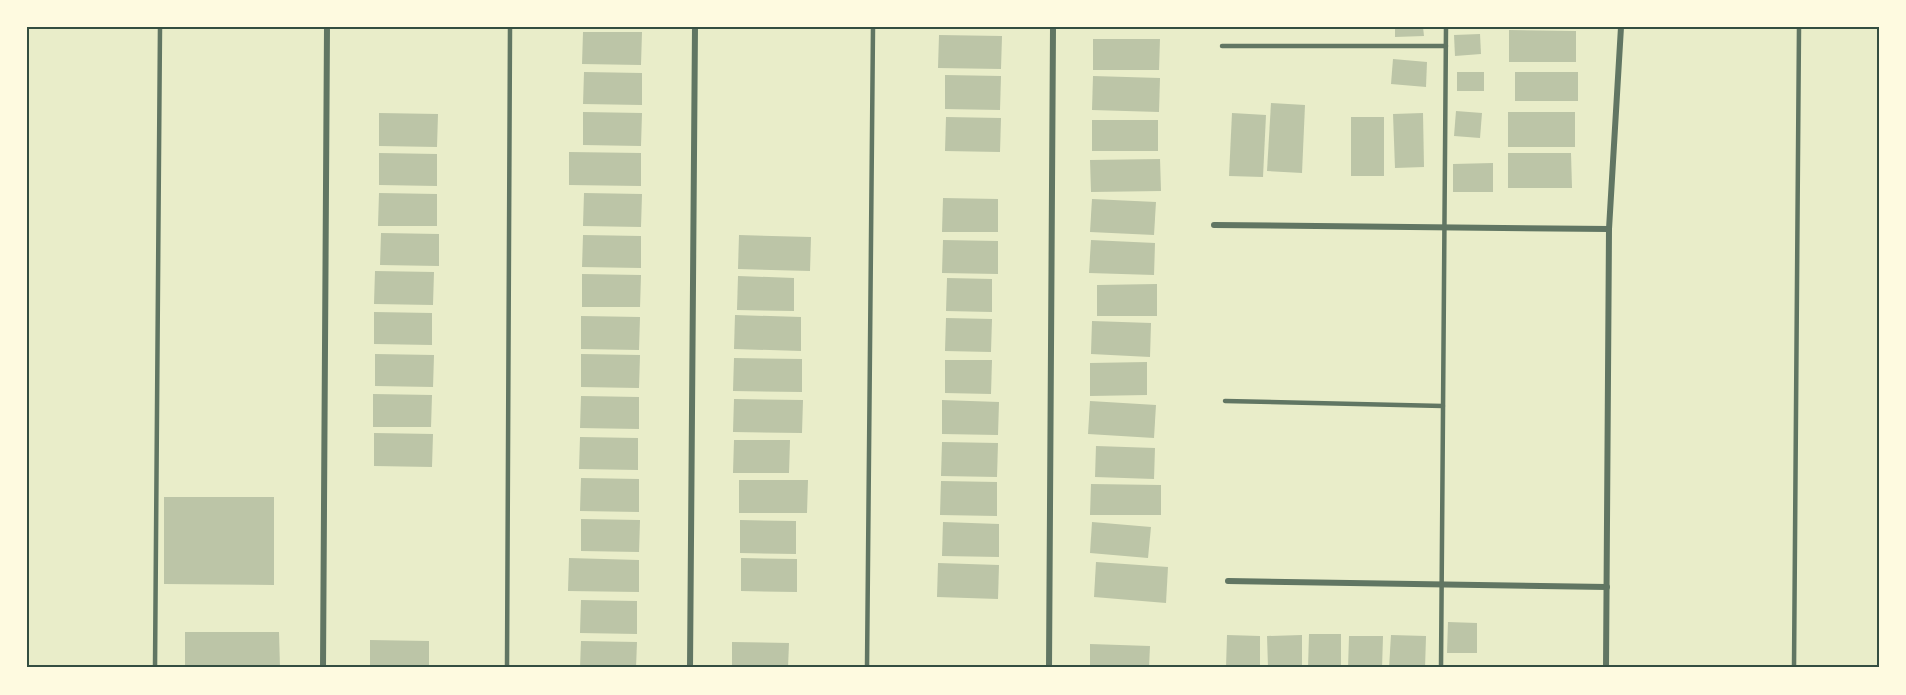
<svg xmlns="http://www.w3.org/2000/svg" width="1906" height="695" font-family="Figtree,sans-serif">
<rect width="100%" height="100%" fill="#e9edc9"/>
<!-- building -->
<g fill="#bcc5a7">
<polygon points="1395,27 1423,27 1424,36 1395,37"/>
<polygon points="1509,30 1576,31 1576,62 1509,62"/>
<polygon points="583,32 642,32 641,65 582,64"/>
<polygon points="1480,34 1481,54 1455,56 1454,35"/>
<polygon points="939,35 1002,36 1001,69 938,68"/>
<polygon points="1093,39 1160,39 1159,70 1093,70"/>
<polygon points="1393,59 1427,62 1426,87 1391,84"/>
<polygon points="584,72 642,73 642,105 583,104"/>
<rect x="1457" y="72" width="27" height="19"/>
<rect x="1515" y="72" width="63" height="29"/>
<polygon points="945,75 1001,76 1000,110 945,109"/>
<polygon points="1093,76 1160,78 1159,112 1092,110"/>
<polygon points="1271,103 1305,105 1302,173 1267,171"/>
<polygon points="1456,111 1482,113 1480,138 1454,136"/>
<polygon points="583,112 642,113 641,146 583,145"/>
<rect x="1508" y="112" width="67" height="35"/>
<polygon points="379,113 438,114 437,147 379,146"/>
<polygon points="1232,113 1266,115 1263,177 1229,176"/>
<polygon points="1423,113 1424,167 1395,168 1393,114"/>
<polygon points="946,117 1001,118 1000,152 945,151"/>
<rect x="1351" y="117" width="33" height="59"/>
<rect x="1092" y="120" width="66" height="31"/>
<polygon points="569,152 641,153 641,186 569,185"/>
<polygon points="379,153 437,154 437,186 379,185"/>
<polygon points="1508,153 1571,153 1572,188 1508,188"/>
<polygon points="1160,159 1161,191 1091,192 1090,160"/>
<polygon points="1493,163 1493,192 1453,192 1453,164"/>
<polygon points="379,193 437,194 437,226 378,226"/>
<polygon points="584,193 642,194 641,227 583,226"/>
<polygon points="943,198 998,199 998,232 942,232"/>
<polygon points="1092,199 1156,202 1154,235 1090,232"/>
<polygon points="381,233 439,234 439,266 380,265"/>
<polygon points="583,235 641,236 641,268 582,267"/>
<polygon points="739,235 811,237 810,271 738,269"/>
<polygon points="943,240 998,241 998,274 942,273"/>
<polygon points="1091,240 1155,243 1154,275 1089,273"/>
<polygon points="375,271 434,272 433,305 374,304"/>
<polygon points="582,274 641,275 640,307 582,307"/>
<polygon points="738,276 794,278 794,311 737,310"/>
<polygon points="947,278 992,279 992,312 946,311"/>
<polygon points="1157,284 1157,316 1097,316 1097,285"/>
<polygon points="374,312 432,313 432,345 374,344"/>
<polygon points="735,315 801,317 801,351 734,349"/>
<polygon points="581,316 640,317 639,350 581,349"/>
<polygon points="946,318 992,319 991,352 945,351"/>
<polygon points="1092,321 1151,323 1150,357 1091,354"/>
<polygon points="375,354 434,355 433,387 375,386"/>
<polygon points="581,354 640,355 639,388 581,387"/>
<polygon points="734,358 802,359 802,392 733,391"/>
<polygon points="945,360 992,360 991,394 945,393"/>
<polygon points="1147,362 1147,395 1090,396 1090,363"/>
<polygon points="373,394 432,395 431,427 373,427"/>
<polygon points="581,396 639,397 639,429 580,428"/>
<polygon points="734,399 803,400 802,433 733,432"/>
<polygon points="942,400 999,402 998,435 942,434"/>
<polygon points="1090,401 1156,405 1154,438 1088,434"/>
<polygon points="374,433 433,434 432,467 374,466"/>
<polygon points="580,437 638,438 638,470 579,469"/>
<polygon points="734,440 790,440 789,473 733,473"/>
<polygon points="942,442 998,443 997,477 941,476"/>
<polygon points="1096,446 1155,448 1154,479 1095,477"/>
<polygon points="581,478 639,479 639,512 580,511"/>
<polygon points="739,480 808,480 807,513 739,513"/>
<polygon points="941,481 997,482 997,516 940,515"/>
<polygon points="1091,484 1161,485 1161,515 1090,515"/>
<polygon points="164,497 274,497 274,585 164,584"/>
<polygon points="581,519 640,520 639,552 581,551"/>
<polygon points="740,520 796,521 796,554 740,553"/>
<polygon points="943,522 999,524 999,557 942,556"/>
<polygon points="1092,522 1151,527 1148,558 1090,553"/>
<polygon points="569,558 639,560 639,592 568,591"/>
<polygon points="741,558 797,559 797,592 741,591"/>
<polygon points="1096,562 1168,567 1166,603 1094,597"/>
<polygon points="938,563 999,565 998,599 937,597"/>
<polygon points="581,600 637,601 637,634 580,633"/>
<polygon points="1448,622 1477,623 1477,653 1447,653"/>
<polygon points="185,632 279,632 280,668 185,668"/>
<polygon points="1309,634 1341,634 1341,668 1308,668"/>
<polygon points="1227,635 1260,636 1260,668 1226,668"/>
<polygon points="1302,635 1302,668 1268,668 1267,636"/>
<polygon points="1391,635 1426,636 1425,668 1389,668"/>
<polygon points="1349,636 1383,636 1382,668 1348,668"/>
<polygon points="370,640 429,641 429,668 370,668"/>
<polygon points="581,641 637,642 636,668 580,668"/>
<polygon points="732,642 789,643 788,668 732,668"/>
<polygon points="1090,644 1150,646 1149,668 1090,668"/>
</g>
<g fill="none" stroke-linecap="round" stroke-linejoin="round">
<!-- service -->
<g stroke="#617663" stroke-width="4.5">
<polyline points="1222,46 1446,46"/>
<polyline points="1225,401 1443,406"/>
<polyline points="155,668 160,27"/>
<polyline points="507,668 510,27"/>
<polyline points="867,668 873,27"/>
<polyline points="1441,668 1446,27"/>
<polyline points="1794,668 1799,27"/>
</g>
<!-- minor -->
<g stroke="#617663" stroke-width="6">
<polyline points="1214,225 1609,229"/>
<polyline points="1228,581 1607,587"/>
<polyline points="323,668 327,27"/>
<polyline points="690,668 695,27"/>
<polyline points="1049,668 1053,27"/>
<polyline points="1606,668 1609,229 1621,27"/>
</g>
</g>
<!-- border -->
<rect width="1906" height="695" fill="none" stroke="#fefae0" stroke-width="57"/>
<rect x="28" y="28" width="1850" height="638" fill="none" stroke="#344e41" stroke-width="2"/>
</svg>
